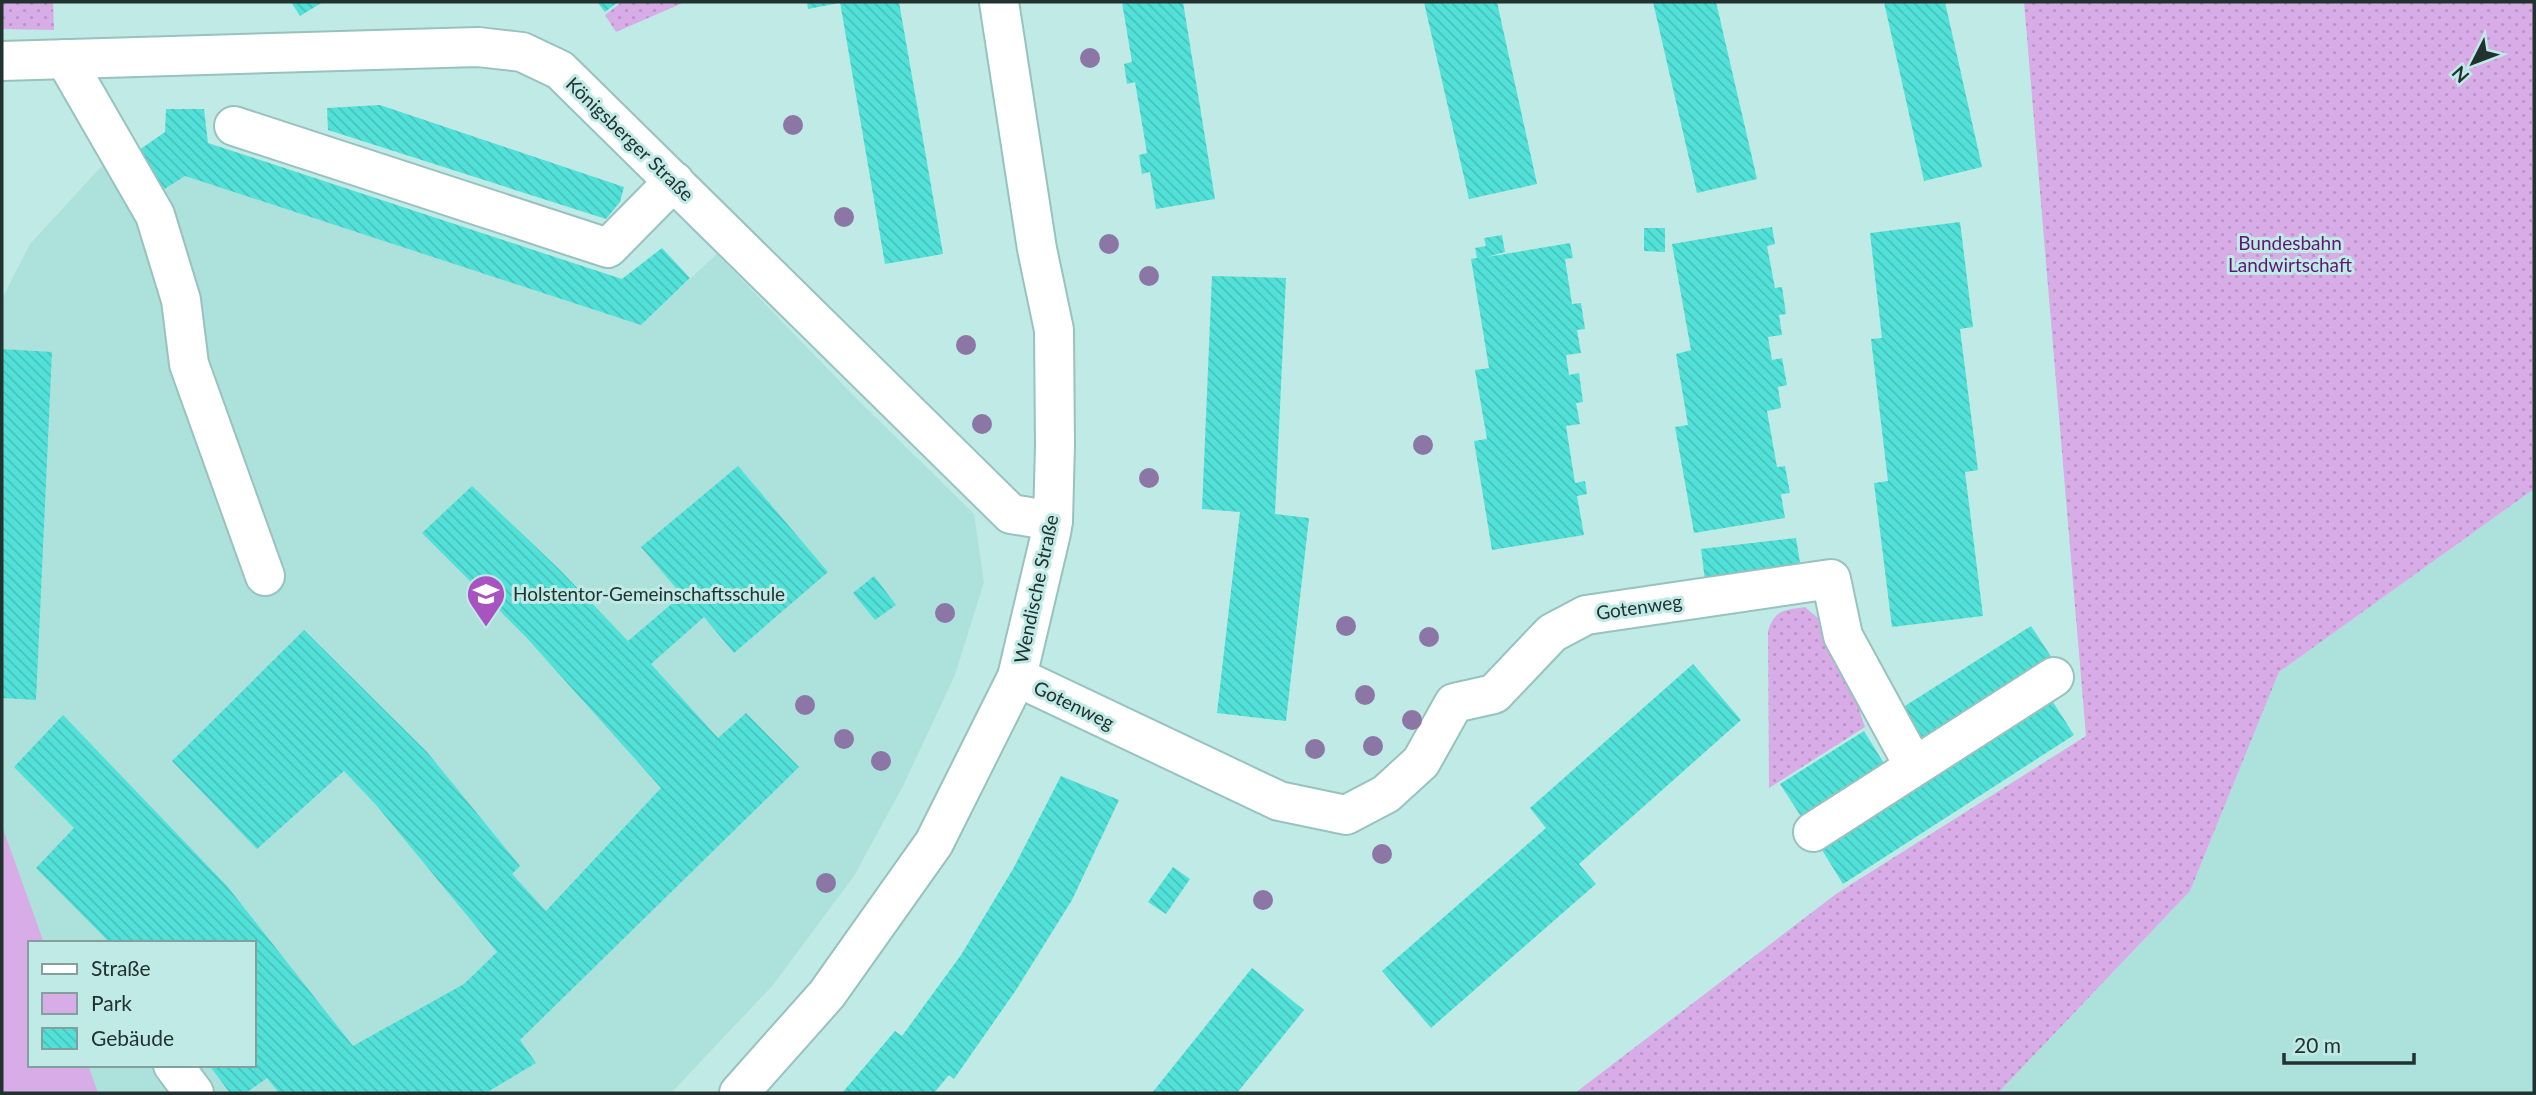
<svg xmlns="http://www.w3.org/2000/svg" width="2536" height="1095" font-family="Lato,sans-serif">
<defs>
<pattern id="green-dots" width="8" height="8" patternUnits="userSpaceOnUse" patternTransform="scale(1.75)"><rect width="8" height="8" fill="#d8ace6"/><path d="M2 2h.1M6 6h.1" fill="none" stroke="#b994c6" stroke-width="1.8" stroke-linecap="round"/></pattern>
<pattern id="building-back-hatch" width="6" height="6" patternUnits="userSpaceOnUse" patternTransform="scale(1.75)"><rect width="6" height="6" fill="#52e1d8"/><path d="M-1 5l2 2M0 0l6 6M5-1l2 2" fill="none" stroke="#47c2ba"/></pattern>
</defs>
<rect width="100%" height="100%" fill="#c0eae6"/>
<!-- built -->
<g fill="#ade1dc" fill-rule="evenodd">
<path d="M132,155l53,21 456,148 76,-70 135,140 122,120 10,68 -29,93 -52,111 -49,90 -81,109 -102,108h-669v-794l28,-55 70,-76zM30,943h224v122h-224z"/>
<polygon points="2534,489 2534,1093 1998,1093 2190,891 2279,672"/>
</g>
<!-- green -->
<g fill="url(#green-dots)">
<polygon points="2,2 53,2 54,30 2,29"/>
<polygon points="622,2 685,2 616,32 605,15"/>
<polygon points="2024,2 2534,2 2534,489 2279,672 2190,891 1998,1093 1575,1093 1836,894 2086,736"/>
<path d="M1805,607l27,23 33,97 -96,61 -1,-157c7,-22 17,-21 37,-24z"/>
</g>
<!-- pitch -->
<polygon fill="#d8ace6" points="2,826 44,943 30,943 30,1065 88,1065 98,1093 2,1093"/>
<!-- building -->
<g fill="url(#building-back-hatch)">
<polygon points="291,2 323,2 300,16"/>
<polygon points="597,2 618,2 605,12"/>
<polygon points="807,2 839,2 839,3 808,9"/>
<polygon points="840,2 899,2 943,254 885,264"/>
<polygon points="1122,2 1183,2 1215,199 1156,209 1150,172 1142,174 1139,155 1147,153 1135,82 1127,84 1124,64 1132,62"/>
<polygon points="1424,2 1497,2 1537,184 1469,199"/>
<polygon points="1653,2 1716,2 1757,179 1697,193"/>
<polygon points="1884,2 1945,2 1982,167 1924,181"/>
<polygon points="380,105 624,187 620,202 606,219 328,130 327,108"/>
<polygon points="166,109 204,109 208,143 622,279 662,248 690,278 641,325 185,176 158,193 132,155 165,132"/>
<polygon points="1960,222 1973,327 1960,329 1978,470 1965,472 1983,616 1892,627 1874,483 1888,481 1871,339 1882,338 1870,233"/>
<polygon points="1772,227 1775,244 1767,246 1775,288 1782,287 1786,314 1779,315 1782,335 1768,337 1772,360 1782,358 1787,385 1778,387 1781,408 1767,411 1777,467 1785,466 1790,493 1781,494 1785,518 1694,533 1675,427 1688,425 1676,354 1691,350 1672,244"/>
<polygon points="1644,228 1665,228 1665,252 1644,251"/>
<polygon points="1502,235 1505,252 1487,257 1570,243 1573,258 1565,259 1572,304 1581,303 1585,329 1577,330 1581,353 1566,355 1569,375 1579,373 1583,402 1576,403 1580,424 1566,426 1575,483 1585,481 1587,494 1577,496 1584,535 1492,550 1474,441 1487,439 1475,370 1489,368 1471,259 1477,258 1475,248 1486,246 1484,238"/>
<polygon points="1212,276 1286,278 1275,514 1309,518 1286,721 1217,713 1240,512 1202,509"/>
<polygon points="2,349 52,352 36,700 2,698"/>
<polygon points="738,466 828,572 734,653 704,617 651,664 718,738 746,713 799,767 520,1040 536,1063 486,1093 279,1093 267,1078 246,1093 230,1093 209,1065 254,1065 254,943 110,943 36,868 74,828 14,767 63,715 227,886 353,1046 464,984 497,952 377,806 344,771 257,849 172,761 304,630 427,752 520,866 512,874 546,911 661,788 526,637 422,533 472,486 560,570 628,641 682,595 641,547"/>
<polygon points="1796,538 1802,575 1706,588 1701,549"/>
<polygon points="874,576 896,605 875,620 853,593"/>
<polygon points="2031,626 2052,658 1918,743 1897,711"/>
<polygon points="1693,664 1741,720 1579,864 1596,884 1431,1028 1382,971 1546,828 1530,808"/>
<polygon points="2053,702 2074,735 1843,884 1822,850"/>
<polygon points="1864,731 1885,765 1802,818 1780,784"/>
<polygon points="1061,776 1119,800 1072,900 1016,990 954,1079 949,1075 934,1093 842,1093 895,1031 902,1036 961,955 1013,869"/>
<polygon points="1173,867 1190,879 1166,914 1148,902"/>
<polygon points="1252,968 1304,1010 1237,1093 1152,1093"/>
</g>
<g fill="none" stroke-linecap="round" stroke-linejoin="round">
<!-- minor casing -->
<g stroke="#98c2be" stroke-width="42">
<g id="minor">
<polyline points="65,59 155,215 181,300 189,364 265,576"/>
<polyline points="2,61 478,47 522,52 560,70 1011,514 1053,521"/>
<polyline points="234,126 608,248 674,181"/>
<polyline points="1017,677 1279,801 1346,815 1386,794 1421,762 1454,703 1494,694 1552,633 1586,615 1831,579 1843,636 1914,766"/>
<polyline points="1813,832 2054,677"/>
<polyline points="173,1065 194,1093"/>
<polyline points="739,1093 827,994 934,843 1017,677 1051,533 1053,521 1055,445 1054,330 1037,249 999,2"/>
</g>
</g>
<!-- minor -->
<use href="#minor" stroke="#fff" stroke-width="38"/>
</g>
<!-- trees -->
<g fill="#8b76a6">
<circle cx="1090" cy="58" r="10"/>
<circle cx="793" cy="125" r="10"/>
<circle cx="844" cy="217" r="10"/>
<circle cx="1109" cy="244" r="10"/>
<circle cx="1149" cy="276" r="10"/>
<circle cx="966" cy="345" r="10"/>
<circle cx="982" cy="424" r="10"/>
<circle cx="1423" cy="445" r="10"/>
<circle cx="1149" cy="478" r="10"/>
<circle cx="945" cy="613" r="10"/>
<circle cx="1346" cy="626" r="10"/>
<circle cx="1429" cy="637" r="10"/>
<circle cx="1365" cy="695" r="10"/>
<circle cx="805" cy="705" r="10"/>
<circle cx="1412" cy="720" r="10"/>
<circle cx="844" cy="739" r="10"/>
<circle cx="1373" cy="746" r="10"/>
<circle cx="1315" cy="749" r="10"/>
<circle cx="881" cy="761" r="10"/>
<circle cx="1382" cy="854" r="10"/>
<circle cx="826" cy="883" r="10"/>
<circle cx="1263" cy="900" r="10"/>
</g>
<!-- icons -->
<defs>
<g id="school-pin" transform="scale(2.0125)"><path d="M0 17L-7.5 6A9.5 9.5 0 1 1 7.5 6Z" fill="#a853c1" stroke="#c0eae6"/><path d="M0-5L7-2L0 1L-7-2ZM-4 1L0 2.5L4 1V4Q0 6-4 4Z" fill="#fff"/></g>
</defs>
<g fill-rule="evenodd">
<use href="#school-pin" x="486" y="594"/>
</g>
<g text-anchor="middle" stroke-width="6" stroke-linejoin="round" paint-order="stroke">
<!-- street labels -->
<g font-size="19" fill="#223231" stroke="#c0eae6">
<text transform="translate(630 139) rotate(44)" y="7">Königsberger Straße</text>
<text transform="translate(1036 589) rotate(-78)" y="7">Wendische Straße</text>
<text transform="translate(1639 607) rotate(-8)" y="7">Gotenweg</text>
<text transform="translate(1074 705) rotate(26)" y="7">Gotenweg</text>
</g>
<!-- park labels -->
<g font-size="19" fill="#5f1872" stroke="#c0eae6">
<text x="2290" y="250">Bundesbahn<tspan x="2290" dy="22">Landwirtschaft</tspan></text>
</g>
<!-- poi labels -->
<g font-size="19" fill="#223231" stroke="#c0eae6" text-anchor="start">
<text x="513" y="601">Holstentor-Gemeinschaftsschule</text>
</g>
</g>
<!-- border -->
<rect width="2536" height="1095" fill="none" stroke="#223231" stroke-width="7"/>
<!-- legend -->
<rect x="28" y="941" width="228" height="126" fill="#c0eae6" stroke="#81a09e" stroke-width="2"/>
<rect x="42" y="964" width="35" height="10" fill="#ffffff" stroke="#81a09e" stroke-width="2"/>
<text x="91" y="976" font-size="21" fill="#223231">Straße</text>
<rect x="42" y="993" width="35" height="21" fill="#d8ace6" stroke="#81a09e" stroke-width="2"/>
<text x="91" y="1011" font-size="21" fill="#223231">Park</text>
<rect x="42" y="1028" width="35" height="21" fill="url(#building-back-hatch)" stroke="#81a09e" stroke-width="2"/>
<text x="91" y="1046" font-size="21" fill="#223231">Gebäude</text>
<!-- north arrow -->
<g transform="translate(2473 63) rotate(228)" stroke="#c0eae6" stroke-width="5" paint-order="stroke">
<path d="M0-5L12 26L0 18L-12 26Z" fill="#223231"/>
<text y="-10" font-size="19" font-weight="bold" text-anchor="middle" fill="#223231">N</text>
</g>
<!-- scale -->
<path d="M2284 1053v10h130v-10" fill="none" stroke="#223231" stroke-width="3.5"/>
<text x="2294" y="1053" font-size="21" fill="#223231" stroke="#c0eae6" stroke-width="5" paint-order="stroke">20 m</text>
</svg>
